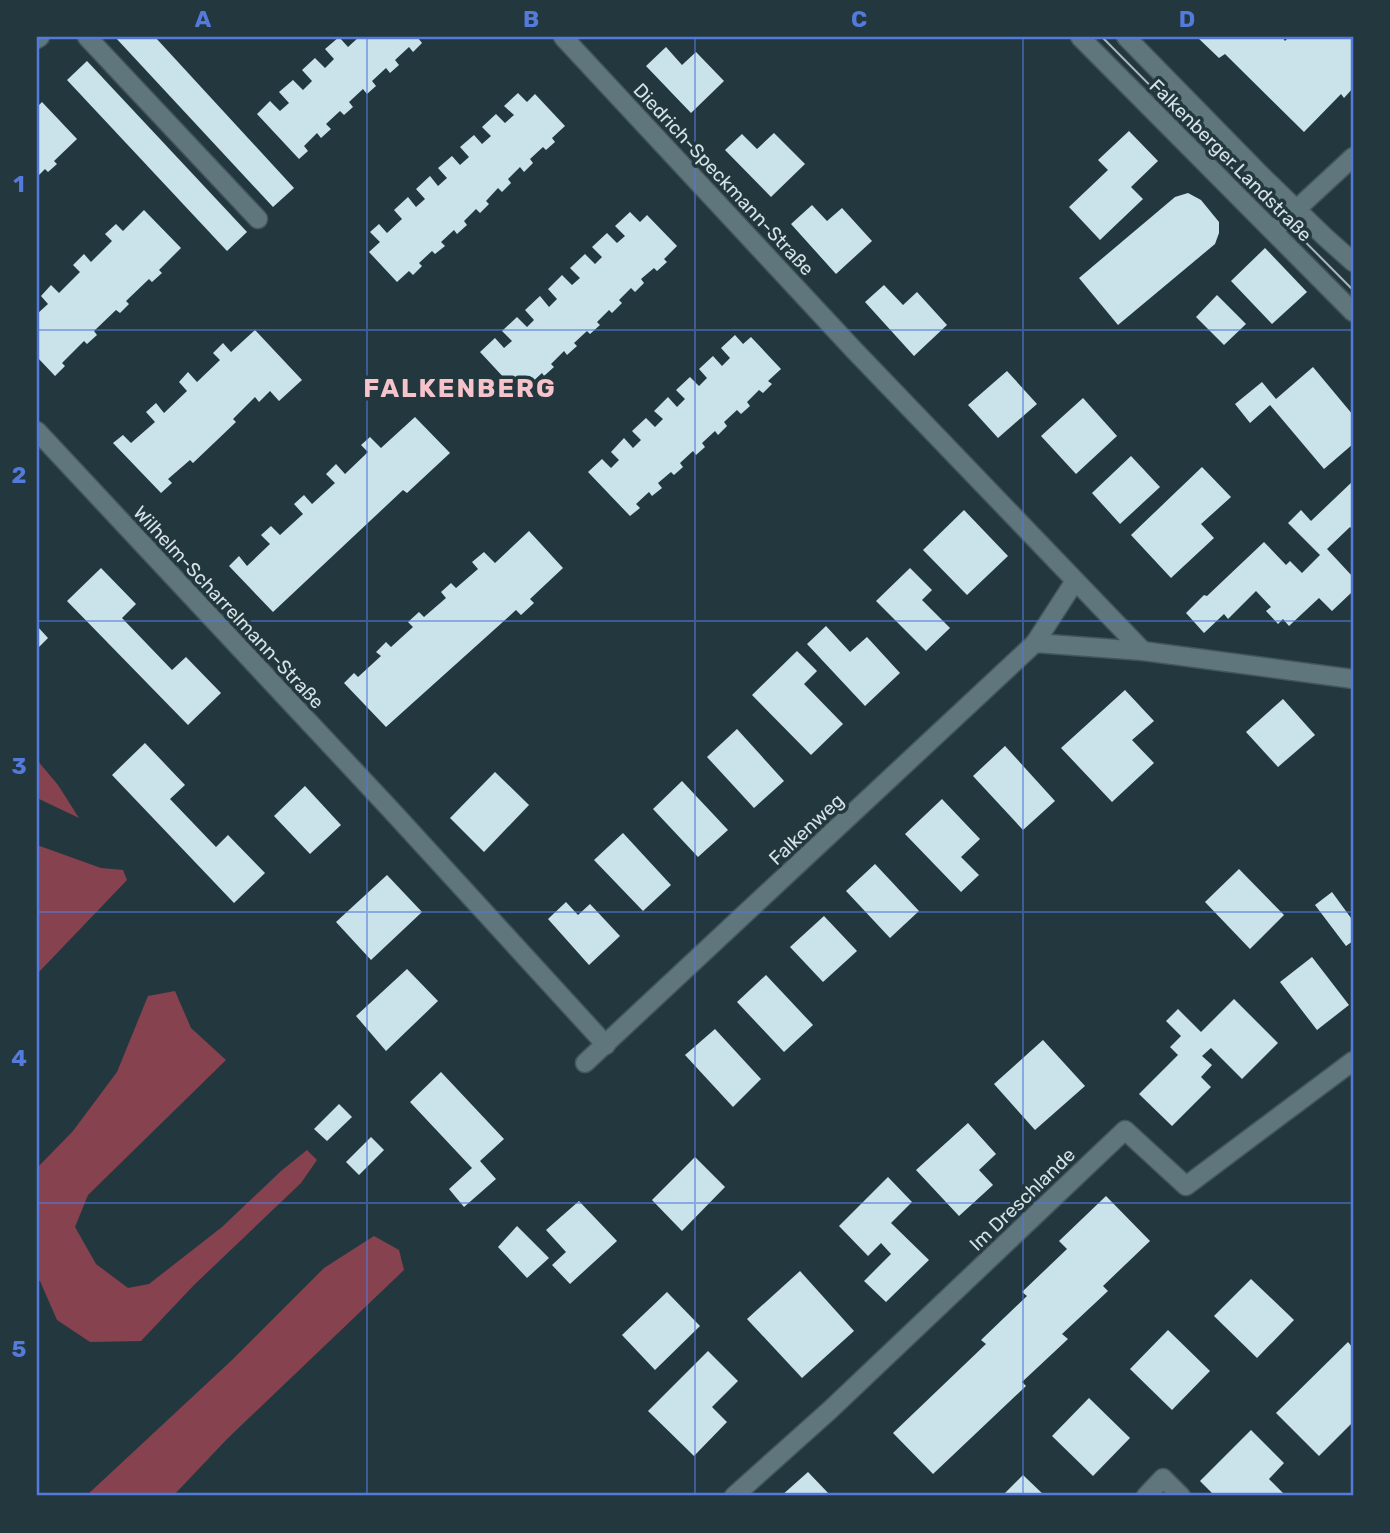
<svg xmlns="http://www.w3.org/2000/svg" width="1390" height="1533" font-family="Rubik,sans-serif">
<rect width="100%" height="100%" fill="#23383e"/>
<!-- forest -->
<g fill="#86424f">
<polygon points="37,760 58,785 79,818 37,798"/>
<polygon points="37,845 101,868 123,870 127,880 37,974"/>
<polygon points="175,991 191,1028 226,1060 88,1195 75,1227 96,1264 128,1288 149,1284 222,1227 281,1171 307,1150 317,1160 301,1183 194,1285 141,1341 90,1342 57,1320 40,1281 37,1280 37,1168 73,1131 117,1072 148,996"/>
<polygon points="374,1236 399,1250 404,1270 227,1439 173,1496 86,1496 231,1361 324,1268"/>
</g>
<!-- building -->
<g fill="#cae3eb">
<polygon points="115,37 155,37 294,188 273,207"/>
<polygon points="339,37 348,47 359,37 420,37 418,38 422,43 413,52 409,47 395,60 399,65 390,73 386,68 372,81 376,86 367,94 363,89 349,102 353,107 344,115 340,111 326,124 331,129 321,138 317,133 304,146 308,151 299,159 257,114 270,101 280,111 289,103 279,92 293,80 303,90 312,81 302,70 315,58 325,68 334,59 325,49"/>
<polygon points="1197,37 1282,37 1285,41 1289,37 1353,37 1353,88 1344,98 1341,94 1304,132 1225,54 1219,58"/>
<polygon points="666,47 682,65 696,52 724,81 691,113 646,66"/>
<polygon points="87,61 247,232 227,251 67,80"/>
<polygon points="518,93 527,102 535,94 565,126 552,138 555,142 546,150 543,147 530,159 533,163 524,172 520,167 508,179 511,183 502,192 498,188 486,201 489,204 480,213 476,209 464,221 467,225 457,234 454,230 441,242 445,246 435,254 432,251 419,263 422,266 413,275 409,271 397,282 369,252 380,242 370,232 379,224 387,233 402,219 394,210 408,197 416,207 425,199 416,189 430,176 438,186 447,178 438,168 452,156 460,165 469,157 460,147 474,135 482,144 491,136 482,127 496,114 505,123 514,115 504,106"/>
<polygon points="42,102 77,139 54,161 57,164 48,172 45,169 37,177 37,107"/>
<polygon points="1129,131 1158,161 1131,187 1143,199 1100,240 1069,207 1108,170 1098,160"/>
<polygon points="774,133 805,164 771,197 725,150 742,134 757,149"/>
<polygon points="1188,193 1201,200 1219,222 1219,233 1215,244 1118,325 1079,278 1175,197"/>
<polygon points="812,205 827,221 842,208 872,241 836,274 791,224"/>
<polygon points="144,210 181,248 159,270 162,273 152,282 149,279 126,301 129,304 120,313 116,310 94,331 97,335 87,344 84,341 62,363 65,366 55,376 37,357 37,314 48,304 41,296 51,285 59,293 80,272 73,265 84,254 91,262 112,241 105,234 116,224 123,231"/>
<polygon points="630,212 640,222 647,215 677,246 664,259 667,262 657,271 654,268 641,279 644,283 635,292 631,288 619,300 622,303 612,313 609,310 597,322 600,325 590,334 587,331 574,343 577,346 567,355 564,351 551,364 554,367 544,376 542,373 529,385 532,388 522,397 480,352 495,338 504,348 512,341 502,331 517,317 527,327 534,320 525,310 540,296 549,307 557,299 548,289 562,275 572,285 580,278 570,268 585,254 595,264 602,257 592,247 607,233 617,243 625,236 615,226"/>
<polygon points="1265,248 1307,292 1272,324 1231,281"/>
<polygon points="884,285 903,305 917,292 947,325 914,356 865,302"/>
<polygon points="1217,295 1246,324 1224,345 1196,317"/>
<polygon points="255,330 302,380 279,401 270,391 259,402 255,397 233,419 236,422 193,463 190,460 168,479 172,483 161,493 113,443 123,435 131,443 155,422 146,412 156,403 164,413 187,391 179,382 188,372 197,382 220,360 213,353 223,343 231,352"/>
<polygon points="735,335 743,344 751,337 781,369 768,381 772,384 763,393 759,390 747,402 750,406 741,414 737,410 724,422 727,426 718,435 715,431 702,443 705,447 696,455 693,451 680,463 683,467 674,475 671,472 658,483 662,488 652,496 649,492 636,504 640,508 630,516 588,472 602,459 611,468 619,460 611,452 624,438 633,448 641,440 632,431 646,418 655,427 663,419 654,411 668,397 677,407 685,399 676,390 690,377 699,386 707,378 699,369 713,356 722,366 730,358 721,348"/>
<polygon points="1313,367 1353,415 1353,444 1324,469 1270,405 1250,423 1235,404 1262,382 1276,399"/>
<polygon points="1007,371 1037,404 998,438 968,405"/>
<polygon points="1083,398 1117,436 1076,474 1041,436"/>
<polygon points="415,417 450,453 407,493 403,490 273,612 229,566 239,556 247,566 270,544 261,535 271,526 280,535 303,514 294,504 304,495 312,504 335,483 326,474 336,464 345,474 368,452 361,445 370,437 381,448"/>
<polygon points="1131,456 1160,487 1120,524 1092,493"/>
<polygon points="1202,467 1231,497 1201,524 1214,538 1171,578 1131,535"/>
<polygon points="1353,481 1353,530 1350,527 1327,549 1353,577 1353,595 1351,593 1332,611 1319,598 1289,626 1283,619 1278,624 1266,611 1271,607 1256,591 1228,619 1224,614 1204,633 1186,613 1204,595 1207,596 1264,542 1286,565 1290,561 1302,573 1320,555 1288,523 1301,510 1311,521"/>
<polygon points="964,510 1008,556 967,595 923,550"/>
<polygon points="529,531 563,568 530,599 534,603 521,615 516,610 386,727 344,683 354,673 358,677 381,656 376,652 386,642 391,647 413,627 408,622 419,612 424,617 446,598 441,592 451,583 456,588 478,569 472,562 484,552 495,563"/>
<polygon points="101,568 136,604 122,618 172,670 186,657 221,693 188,725 67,601"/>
<polygon points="910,568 932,590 922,600 950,628 926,651 876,601"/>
<polygon points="37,626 48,638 37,649"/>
<polygon points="826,626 850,652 867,637 900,673 865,706 807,644"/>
<polygon points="797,651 817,671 804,684 843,724 811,755 752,695"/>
<polygon points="1125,690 1154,721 1132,740 1154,763 1112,802 1061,748"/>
<polygon points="1283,699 1315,735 1278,767 1246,732"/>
<polygon points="737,729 784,781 754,808 707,757"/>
<polygon points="145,743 185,785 170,799 216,847 228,835 265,873 234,903 112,775"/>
<polygon points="1005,746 1055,801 1023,830 973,776"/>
<polygon points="495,772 529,805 484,852 450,818"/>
<polygon points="682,781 728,830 698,857 653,809"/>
<polygon points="305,786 341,825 310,854 274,816"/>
<polygon points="942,799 980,839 961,857 979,875 961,892 905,834"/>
<polygon points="623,833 671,885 643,911 594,860"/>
<polygon points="875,864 919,911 890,938 846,891"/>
<polygon points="1239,869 1284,915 1250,949 1205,902"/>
<polygon points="387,875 422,912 371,960 336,922"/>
<polygon points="1332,892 1351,918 1353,917 1353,941 1346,946 1315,905"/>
<polygon points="566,902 578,915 590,904 620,936 589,965 548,919"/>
<polygon points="824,916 857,951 823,982 790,947"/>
<polygon points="1312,957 1349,1005 1317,1030 1280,982"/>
<polygon points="407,969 438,1001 386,1051 356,1016"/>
<polygon points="766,975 813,1025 784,1052 737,1002"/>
<polygon points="1234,999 1278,1043 1242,1079 1211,1048 1202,1056 1212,1065 1201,1077 1211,1087 1172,1126 1139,1094 1178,1055 1170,1047 1181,1036 1166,1021 1178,1009 1201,1032"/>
<polygon points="715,1029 761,1079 733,1107 685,1055"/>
<polygon points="1043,1040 1085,1086 1035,1130 994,1084"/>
<polygon points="441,1072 504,1139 480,1161 496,1179 464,1207 449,1189 472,1168 410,1102"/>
<polygon points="339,1104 352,1117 327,1141 314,1129"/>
<polygon points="968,1123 996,1154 979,1170 993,1185 959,1216 916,1170"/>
<polygon points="371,1137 384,1150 359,1175 346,1162"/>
<polygon points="695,1157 725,1187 682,1231 652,1200"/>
<polygon points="888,1177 912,1202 891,1223 929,1260 886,1302 864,1281 891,1254 881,1243 868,1256 839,1226"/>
<polygon points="1106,1196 1150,1241 1103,1286 1108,1291 1062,1334 1068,1339 1022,1382 1026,1386 933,1474 893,1433 986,1344 981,1340 1027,1296 1022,1292 1067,1249 1059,1241"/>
<polygon points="579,1201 617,1241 570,1284 552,1265 566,1252 546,1230"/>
<polygon points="517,1226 549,1258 527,1278 498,1247"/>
<polygon points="800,1271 854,1331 802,1378 747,1319"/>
<polygon points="1251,1279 1294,1320 1257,1358 1214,1316"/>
<polygon points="667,1292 700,1326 655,1370 622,1335"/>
<polygon points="1168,1330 1210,1371 1172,1410 1130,1369"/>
<polygon points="1348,1342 1353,1348 1353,1422 1319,1456 1276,1413"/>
<polygon points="708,1351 738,1381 712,1407 727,1422 694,1456 648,1411"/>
<polygon points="1089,1398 1130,1438 1093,1476 1052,1436"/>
<polygon points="1251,1430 1284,1463 1269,1479 1286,1496 1215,1496 1200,1481"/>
<polygon points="808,1472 831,1496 781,1496"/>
<polygon points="1023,1475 1045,1496 1002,1496"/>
</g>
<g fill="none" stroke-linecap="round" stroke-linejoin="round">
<!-- minor casing -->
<g stroke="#43565b" stroke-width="21">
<g id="minor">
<polyline points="87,37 258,219"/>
<polyline points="563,37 854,350 1143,651"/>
<polyline points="1080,37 1353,312"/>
<polyline points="1126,37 1262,176 1325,237 1353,262"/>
<polyline points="37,39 40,37"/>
<polyline points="1273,231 1353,157"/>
<polyline points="37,431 392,811 606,1045"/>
<polyline points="1035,643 1075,581"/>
<polyline points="585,1063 1035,643 1143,651 1353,679"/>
<polyline points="734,1496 830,1410 1125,1130 1186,1186 1353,1061"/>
<polyline points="1146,1496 1163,1478 1181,1496"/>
</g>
</g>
<!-- minor -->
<use href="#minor" stroke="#5f767c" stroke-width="18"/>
<!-- tram -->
<polyline stroke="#a8b7bb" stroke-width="2" points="1102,37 1353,290"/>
</g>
<!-- grid -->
<path fill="none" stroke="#547adc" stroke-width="2" stroke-opacity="0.55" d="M367,37v1459M695,37v1459M1023,37v1459M37,330h1316M37,621h1316M37,912h1316M37,1203h1316"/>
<g text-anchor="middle" stroke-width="7" stroke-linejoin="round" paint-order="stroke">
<!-- street labels -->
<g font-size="19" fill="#d5e2e6" stroke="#23383e">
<text transform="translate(1231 160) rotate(45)" y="7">Falkenberger Landstraße</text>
<text transform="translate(724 179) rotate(47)" y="7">Diedrich-Speckmann-Straße</text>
<text transform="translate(229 607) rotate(47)" y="7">Wilhelm-Scharrelmann-Straße</text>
<text transform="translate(806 829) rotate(-43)" y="7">Falkenweg</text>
<text transform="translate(1022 1199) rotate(-44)" y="7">Im Dreschlande</text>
</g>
<!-- district labels -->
<g font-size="26" font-weight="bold" letter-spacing="2" fill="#f7c3ca" stroke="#23383e">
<text x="460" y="397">FALKENBERG</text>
</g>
</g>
<!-- border -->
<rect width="1390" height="1533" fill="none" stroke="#23383e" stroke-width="77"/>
<rect x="38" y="38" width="1314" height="1456" fill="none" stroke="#547adc" stroke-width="2.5"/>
<g font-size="23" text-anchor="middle" font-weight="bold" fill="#547adc">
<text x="203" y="27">A</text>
<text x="531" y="27">B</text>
<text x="859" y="27">C</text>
<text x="1187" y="27">D</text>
<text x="19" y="192">1</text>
<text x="19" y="483">2</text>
<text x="19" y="774">3</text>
<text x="19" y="1066">4</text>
<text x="19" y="1357">5</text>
</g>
</svg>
